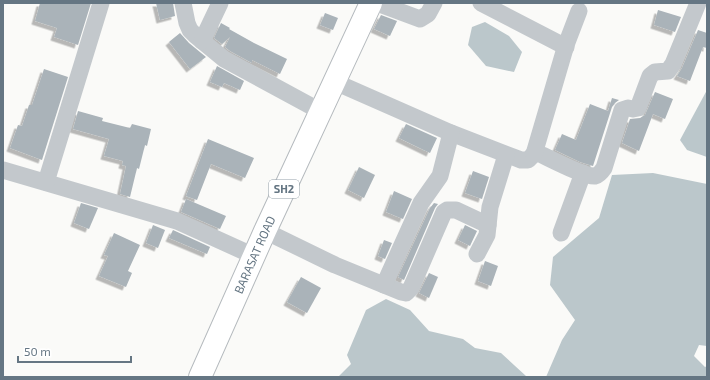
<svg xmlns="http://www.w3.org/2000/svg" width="710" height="380" font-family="'Exo 2',sans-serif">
<defs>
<filter id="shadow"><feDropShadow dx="-3.5" dy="3.5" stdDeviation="0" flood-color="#0004"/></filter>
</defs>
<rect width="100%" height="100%" fill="#fafaf8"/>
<!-- water -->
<g fill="#bbc7cb">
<polygon points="485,22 509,36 522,52 514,72 486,66 468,45 472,27"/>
<polygon points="707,90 707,157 687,150 680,140"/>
<polygon points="653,173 707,184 707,346 699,345 694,356 705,367 707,366 707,377 546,377 562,340 575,320 550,285 553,257 599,218 612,175"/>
<polygon points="386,299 410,310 429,331 463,339 475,348 501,353 526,376 540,377 338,377 351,364 347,355 366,310"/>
</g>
<!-- building -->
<g fill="#aab3b9" filter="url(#shadow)">
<polygon points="40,3 91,3 78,45 54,37 57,28 35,21"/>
<polygon points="156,3 173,3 175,16 160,20"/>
<polygon points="658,10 681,17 675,32 654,25"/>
<polygon points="325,13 338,18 333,30 320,25"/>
<polygon points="381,15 397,21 390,36 374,29"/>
<polygon points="221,23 230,28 229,29 254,43 287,59 280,74 252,60 252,63 230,51 225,47 230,37 222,44 214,38"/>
<polygon points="698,30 707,33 707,48 703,47 690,81 677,76 682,68"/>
<polygon points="180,33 189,43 206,57 190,69 169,42"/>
<polygon points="217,66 244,81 240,90 224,83 222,87 210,82"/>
<polygon points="44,69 68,77 42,160 10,148 18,125 22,126 29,105 32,105"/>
<polygon points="655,92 673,99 665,119 653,114 639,151 622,143 630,119 640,118 645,115"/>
<polygon points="612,98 619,100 615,103 612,107 593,166 580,162 555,150 562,134 576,140 590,104 608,111"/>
<polygon points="78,111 103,118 102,121 130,128 132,124 151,129 147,146 145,145 139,169 137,168 130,197 120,194 126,166 122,165 123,161 104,156 109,139 73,129"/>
<polygon points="406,124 437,138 430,153 399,138"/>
<polygon points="208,139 254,158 245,178 211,164 197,200 186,196"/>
<polygon points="359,167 375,175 364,198 348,190"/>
<polygon points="473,171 489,177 482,199 465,193"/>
<polygon points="394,191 412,199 403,219 386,212"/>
<polygon points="186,199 226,216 220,229 181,212"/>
<polygon points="81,203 98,208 89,229 74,223"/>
<polygon points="434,203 438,204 435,208 404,280 398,277 430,208"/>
<polygon points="153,225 165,230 158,248 146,243"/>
<polygon points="465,225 477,231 470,246 458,240"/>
<polygon points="173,230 210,247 207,254 169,238"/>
<polygon points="114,233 140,245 128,271 132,273 126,287 99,276 108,256 104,255"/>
<polygon points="384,240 392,243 385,259 378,256"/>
<polygon points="485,261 498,266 491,286 478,281"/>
<polygon points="429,273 438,277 429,298 419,293"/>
<polygon points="301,277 321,288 307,313 287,302"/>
</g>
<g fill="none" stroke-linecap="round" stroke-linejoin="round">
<!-- primary casing -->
<g stroke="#b5babe" stroke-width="24">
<polyline id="primary" points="200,377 265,231 371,3"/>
</g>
<!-- street -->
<g stroke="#c3c8cc" stroke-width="17">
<polyline points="183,3 187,23 190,30 196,36 224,59 320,111"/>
<polyline points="377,3 420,19 428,14 434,3"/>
<polyline points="481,3 566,47"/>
<polyline points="202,41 220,3"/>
<path d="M335,82l116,51 70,27h7l6,-6h6c11,5 45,23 55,22 4,-1 7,-5 9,-8l18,-58 6,-2 5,1 5,-1 12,-32 5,-4 13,-1 5,-7 25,-61"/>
<polyline points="534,154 566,45 579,11"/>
<polyline points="3,170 177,221 254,256"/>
<polyline points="46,182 101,3"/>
<polyline points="265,231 335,265 401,292 406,293 411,288 444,212 447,210 456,210 488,225"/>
<polyline points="561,233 583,173"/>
<polyline points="477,254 487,235 490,207 506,155"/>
<polyline points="384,285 421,203 440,176 451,133"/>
</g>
<!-- primary -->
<use href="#primary" stroke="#fff" stroke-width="22"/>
</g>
<g text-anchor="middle" stroke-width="4" stroke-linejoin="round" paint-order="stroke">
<!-- shield labels -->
<rect fill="#fff" stroke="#939fa8" stroke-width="1" x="269" y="180" width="30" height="18" rx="3"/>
<g font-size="11" font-weight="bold" fill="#657683">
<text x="284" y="193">SH2</text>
</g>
<!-- street labels -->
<g font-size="12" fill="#657683" stroke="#fff">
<text transform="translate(255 255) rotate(-66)" y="4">BARASAT ROAD</text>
</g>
</g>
<!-- border -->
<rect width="710" height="380" fill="none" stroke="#657683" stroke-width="8"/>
<!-- scale -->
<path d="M18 356v6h113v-6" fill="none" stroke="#657683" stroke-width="2"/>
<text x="24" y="356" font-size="12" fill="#657683" stroke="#ffffff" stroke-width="3" paint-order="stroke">50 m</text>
</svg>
